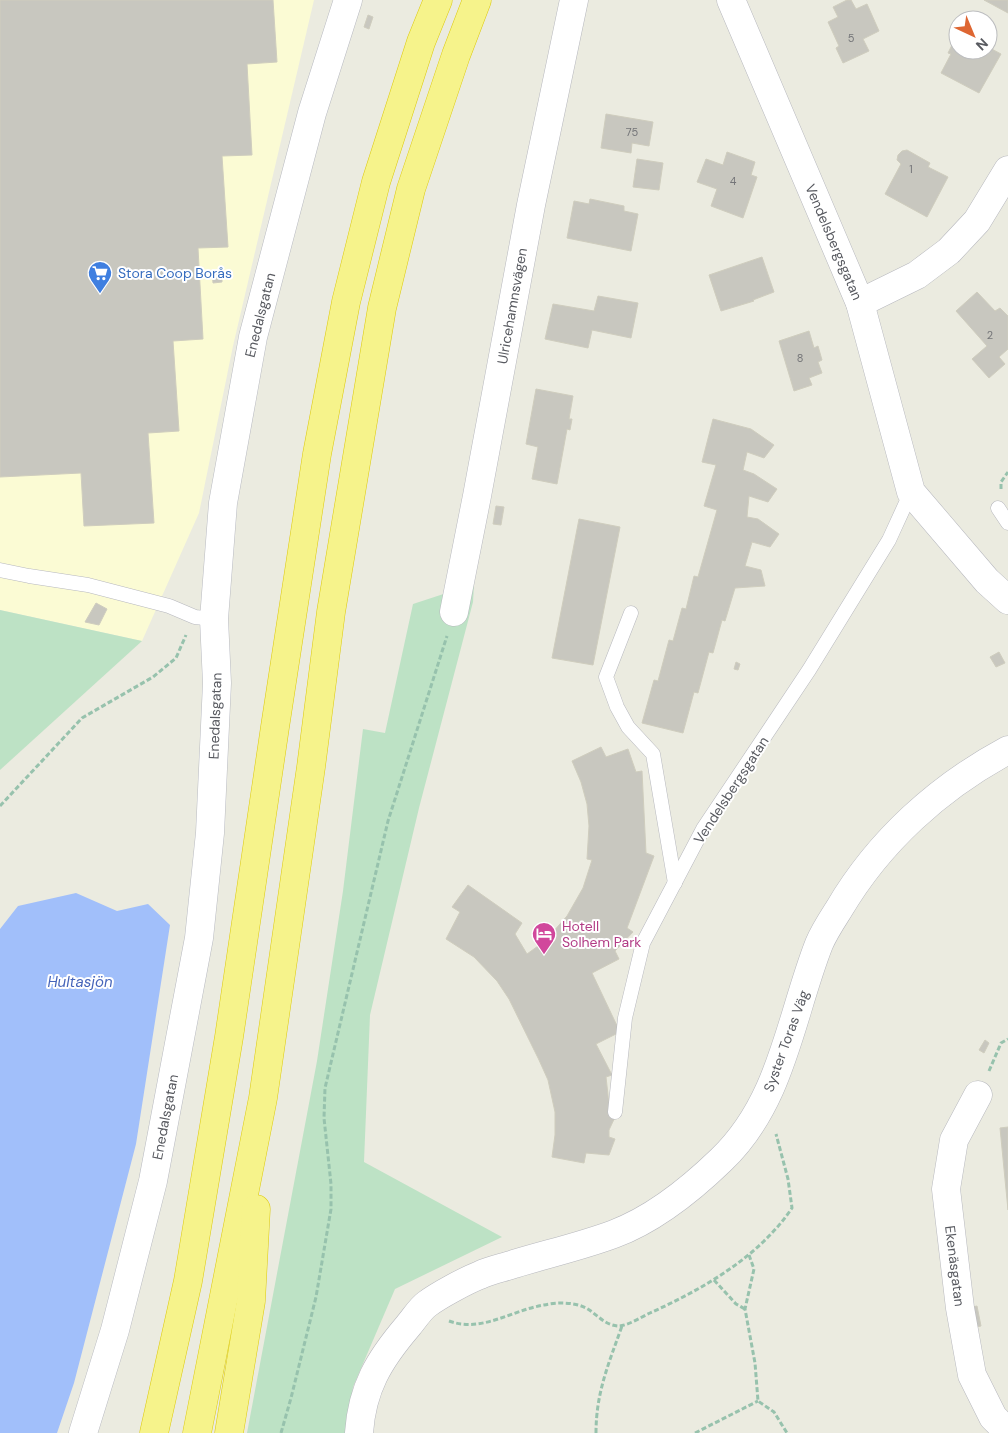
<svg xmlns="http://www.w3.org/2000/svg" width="1008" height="1433" font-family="'DM Sans',sans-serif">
<rect width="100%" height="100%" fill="#ebebe0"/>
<!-- commercial -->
<polygon fill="#fbfbd4" points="0,0 314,0 233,346 199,513 142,641 0,610"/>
<!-- green -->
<g fill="#bde2c5">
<polygon points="474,584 473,602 419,808 370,1015 364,1162 502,1237 395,1289 353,1387 347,1433 247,1433 317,1061 343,891 363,729 385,733 413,604"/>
<polygon points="0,610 142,641 0,770"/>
</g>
<!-- water -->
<polygon fill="#a1bffa" points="76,893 117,911 148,904 170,925 136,1144 74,1383 57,1433 0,1433 0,929 18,906"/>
<!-- building -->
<g fill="#c8c7bf" stroke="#cfcdbe">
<polygon points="0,0 273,0 277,62 247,64 252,155 222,156 228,247 198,248 203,339 173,341 179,431 148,433 154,523 84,526 81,473 0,477"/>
<polygon points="847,0 851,0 856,9 867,4 879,31 863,39 869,51 843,63 836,48 839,46 828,22 838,17 833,7"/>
<polygon points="984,0 1008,0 1008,13"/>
<polygon points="368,15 373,17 369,29 364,27"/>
<polygon points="958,33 958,50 988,50 988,47 1001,54 979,93 941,73 951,54 948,53"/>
<polygon points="606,114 653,122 649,146 632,143 631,153 601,148"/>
<polygon points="907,150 930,163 928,167 948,177 927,217 885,194 901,164 897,160 898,155 902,151"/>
<polygon points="727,152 755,162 751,175 757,177 743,218 711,206 717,189 697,182 706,159 723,165"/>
<polygon points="637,159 663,163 659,190 633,187"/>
<polygon points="590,199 624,206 624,211 638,214 631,251 567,238 574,201 589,204"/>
<polygon points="762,257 774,292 753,300 754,301 721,311 709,275"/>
<polygon points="222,270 222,282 213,283 212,271"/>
<polygon points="977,292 995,311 1000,308 1008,316 1008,349 999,357 1005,364 989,378 972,359 987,346 956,311"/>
<polygon points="598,296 638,303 631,338 592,330 588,348 545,339 553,304 594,311"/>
<polygon points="809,331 814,348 818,346 822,360 818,362 822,373 809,378 812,385 794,391 779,341"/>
<polygon points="536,389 573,396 569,419 572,419 570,430 567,429 557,484 532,479 538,447 526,444"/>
<polygon points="713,419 751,429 774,445 764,458 747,452 743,470 754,474 777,489 768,502 749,496 747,517 758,519 779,534 770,547 752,542 745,566 761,570 765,586 735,588 725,621 722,620 713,653 709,652 698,693 694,692 683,733 642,723 654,680 658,681 669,640 673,641 682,608 686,609 694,576 698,577 717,510 704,506 716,465 702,462"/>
<polygon points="496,506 504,507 501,525 493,524"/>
<polygon points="579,519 620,527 593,665 552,658"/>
<polygon points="96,603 107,609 99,625 85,622"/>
<polygon points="999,652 1005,663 996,667 990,657"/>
<polygon points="736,662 740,664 738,670 734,669"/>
<polygon points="601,747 606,757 628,749 636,772 642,771 646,853 654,856 627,928 633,932 615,951 619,959 592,973 620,1032 596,1044 612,1075 606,1077 610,1113 616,1115 609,1130 609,1137 615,1139 609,1155 586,1153 584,1163 552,1157 555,1135 555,1112 548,1080 539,1060 509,999 497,981 474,957 446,939 460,912 452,907 468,885 522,923 515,934 527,954 545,941 567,916 583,888 592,860 587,859 589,826 587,804 581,782 572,761"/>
<polygon points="985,1040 989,1043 984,1053 979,1050"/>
<polygon points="1008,1127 1008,1210 1000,1128"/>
<polygon points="977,1306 981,1326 976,1327 972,1307"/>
</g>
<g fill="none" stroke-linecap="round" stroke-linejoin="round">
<!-- lane casing -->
<g stroke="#b7b8be" stroke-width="15">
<g id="lane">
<polyline points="998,508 1008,523"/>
<polyline points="0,570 29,576 88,585 169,606 195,617 214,619"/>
<polyline points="631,613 606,677 617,707 628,727 653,754 675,883"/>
<polyline points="615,1112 625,1018 643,943 703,829 809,670 889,540 911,492"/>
</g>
</g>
<!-- street casing -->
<g stroke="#b7b8be" stroke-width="29">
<g id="street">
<polyline points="731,0 860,303 911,492 987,581 1008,600"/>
<polyline points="860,303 917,275 949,251 977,221 1008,170"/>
<polyline points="454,612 477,496 531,205 574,0"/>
<polyline points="978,1095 954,1140 946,1189 960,1308 972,1375 993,1417 1008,1432"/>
<path d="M359,1433c3,-45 20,-73 49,-107 6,-7 12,-17 19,-22 12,-9 40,-24 53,-29 11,-5 22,-7 34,-11 33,-10 68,-18 100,-30 40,-15 76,-44 107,-74 61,-58 69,-142 98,-216 5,-12 13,-24 20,-35 40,-68 100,-122 169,-159"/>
</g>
</g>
<!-- secondary casing -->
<g stroke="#b8bac1" stroke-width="29">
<polyline id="secondary" points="83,1433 115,1330 153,1181 199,938 210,833 217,683 214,619 223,503 253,337 312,113 348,0"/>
</g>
<!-- highway casing -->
<g stroke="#ddca0d" stroke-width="29">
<g id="highway">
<polyline points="154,1433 188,1281 229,1037 275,727 317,454 346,302 376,182 421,42 438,0"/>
<polyline points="197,1433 263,1098 311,767 331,612 382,308 411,189 456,55 477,0"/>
<polyline points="229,1433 251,1301 256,1209"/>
</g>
</g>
<!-- path -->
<g stroke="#97c2ad" stroke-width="3" stroke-dasharray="5 2.5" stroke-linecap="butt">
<polyline points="1001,489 1001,482 1008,472"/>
<polyline points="0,806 82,718 153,677 176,658 186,635"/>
<polyline points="989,1071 1001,1043 1008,1039"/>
<polyline points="749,1255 754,1269 745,1309 755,1363 758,1401 774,1412 787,1433"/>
<polyline points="714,1280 736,1304 745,1309"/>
<path d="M449,1321c33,12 63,-11 95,-16 13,-3 30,-3 42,3 11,6 18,17 32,18 10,0 23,-9 32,-13 53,-24 109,-56 142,-105l-4,-29 -12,-45"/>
<polyline points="281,1433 291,1398 316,1297 331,1209 331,1184 324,1118 325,1088 388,821 447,636"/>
<path d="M596,1433c0,-41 13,-70 26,-107"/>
<polyline points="695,1433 758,1401"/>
</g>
<!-- lane -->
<use href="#lane" stroke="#fff" stroke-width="14"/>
<!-- street -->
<use href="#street" stroke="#fff" stroke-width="28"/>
<!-- secondary -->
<use href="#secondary" stroke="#fff" stroke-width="28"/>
<!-- highway -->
<use href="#highway" stroke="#f6f38b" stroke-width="28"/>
</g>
<!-- icons -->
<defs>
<g id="supermarket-pin" transform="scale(1.25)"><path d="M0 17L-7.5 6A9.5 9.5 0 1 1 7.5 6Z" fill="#3f7fe0" stroke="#fff"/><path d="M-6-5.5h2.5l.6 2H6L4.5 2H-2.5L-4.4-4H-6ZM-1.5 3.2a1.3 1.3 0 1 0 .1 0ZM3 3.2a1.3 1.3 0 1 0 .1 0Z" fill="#fff"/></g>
<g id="hotel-pin" transform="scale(1.25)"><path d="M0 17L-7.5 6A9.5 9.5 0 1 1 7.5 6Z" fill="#d1479c" stroke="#fff"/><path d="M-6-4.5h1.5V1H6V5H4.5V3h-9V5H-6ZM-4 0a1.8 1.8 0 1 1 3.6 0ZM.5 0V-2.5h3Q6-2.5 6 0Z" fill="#fff"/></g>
</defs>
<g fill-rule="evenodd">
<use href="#supermarket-pin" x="100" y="273"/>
<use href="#hotel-pin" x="544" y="934"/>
</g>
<g text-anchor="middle" stroke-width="4" stroke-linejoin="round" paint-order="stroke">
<!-- number labels -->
<g font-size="11" fill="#747578">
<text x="851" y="42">5</text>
<text x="632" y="136">75</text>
<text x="911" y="173">1</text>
<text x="733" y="185">4</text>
<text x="990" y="339">2</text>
<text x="800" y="362">8</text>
</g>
<!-- street labels -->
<g font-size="14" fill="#585a60" stroke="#fff">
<text transform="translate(834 242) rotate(67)" y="5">Vendelsbergsgatan</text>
<text transform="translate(512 306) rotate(-80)" y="5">Ulricehamnsvägen</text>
<text transform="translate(260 315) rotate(-76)" y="5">Enedalsgatan</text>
<text transform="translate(215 716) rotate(-88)" y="5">Enedalsgatan</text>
<text transform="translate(731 790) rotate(-57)" y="5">Vendelsbergsgatan</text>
<text transform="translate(786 1041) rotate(-70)" y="5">Syster Toras Väg</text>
<text transform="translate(165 1117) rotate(-79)" y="5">Enedalsgatan</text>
<text transform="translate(955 1266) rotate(83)" y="5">Ekenäsgatan</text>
</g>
<!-- shop labels -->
<g font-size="14" fill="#366cbe" stroke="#fff" text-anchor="start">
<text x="118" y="278">Stora Coop Borås</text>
</g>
<!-- hotel labels -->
<g font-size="14" fill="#b23c85" stroke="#fff" text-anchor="start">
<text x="562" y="931">Hotell<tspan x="562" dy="16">Solhem Park</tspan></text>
</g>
<!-- water labels -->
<g font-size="15" font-style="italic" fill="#4665ba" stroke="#fff">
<text x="80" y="987">Hultasjön</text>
</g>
</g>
<!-- north arrow -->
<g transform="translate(973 35) rotate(136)"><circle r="24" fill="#ffffff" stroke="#bcbdbf"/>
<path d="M0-4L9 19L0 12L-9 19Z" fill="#de6632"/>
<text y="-8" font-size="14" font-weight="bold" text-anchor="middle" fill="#585a60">N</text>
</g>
</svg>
